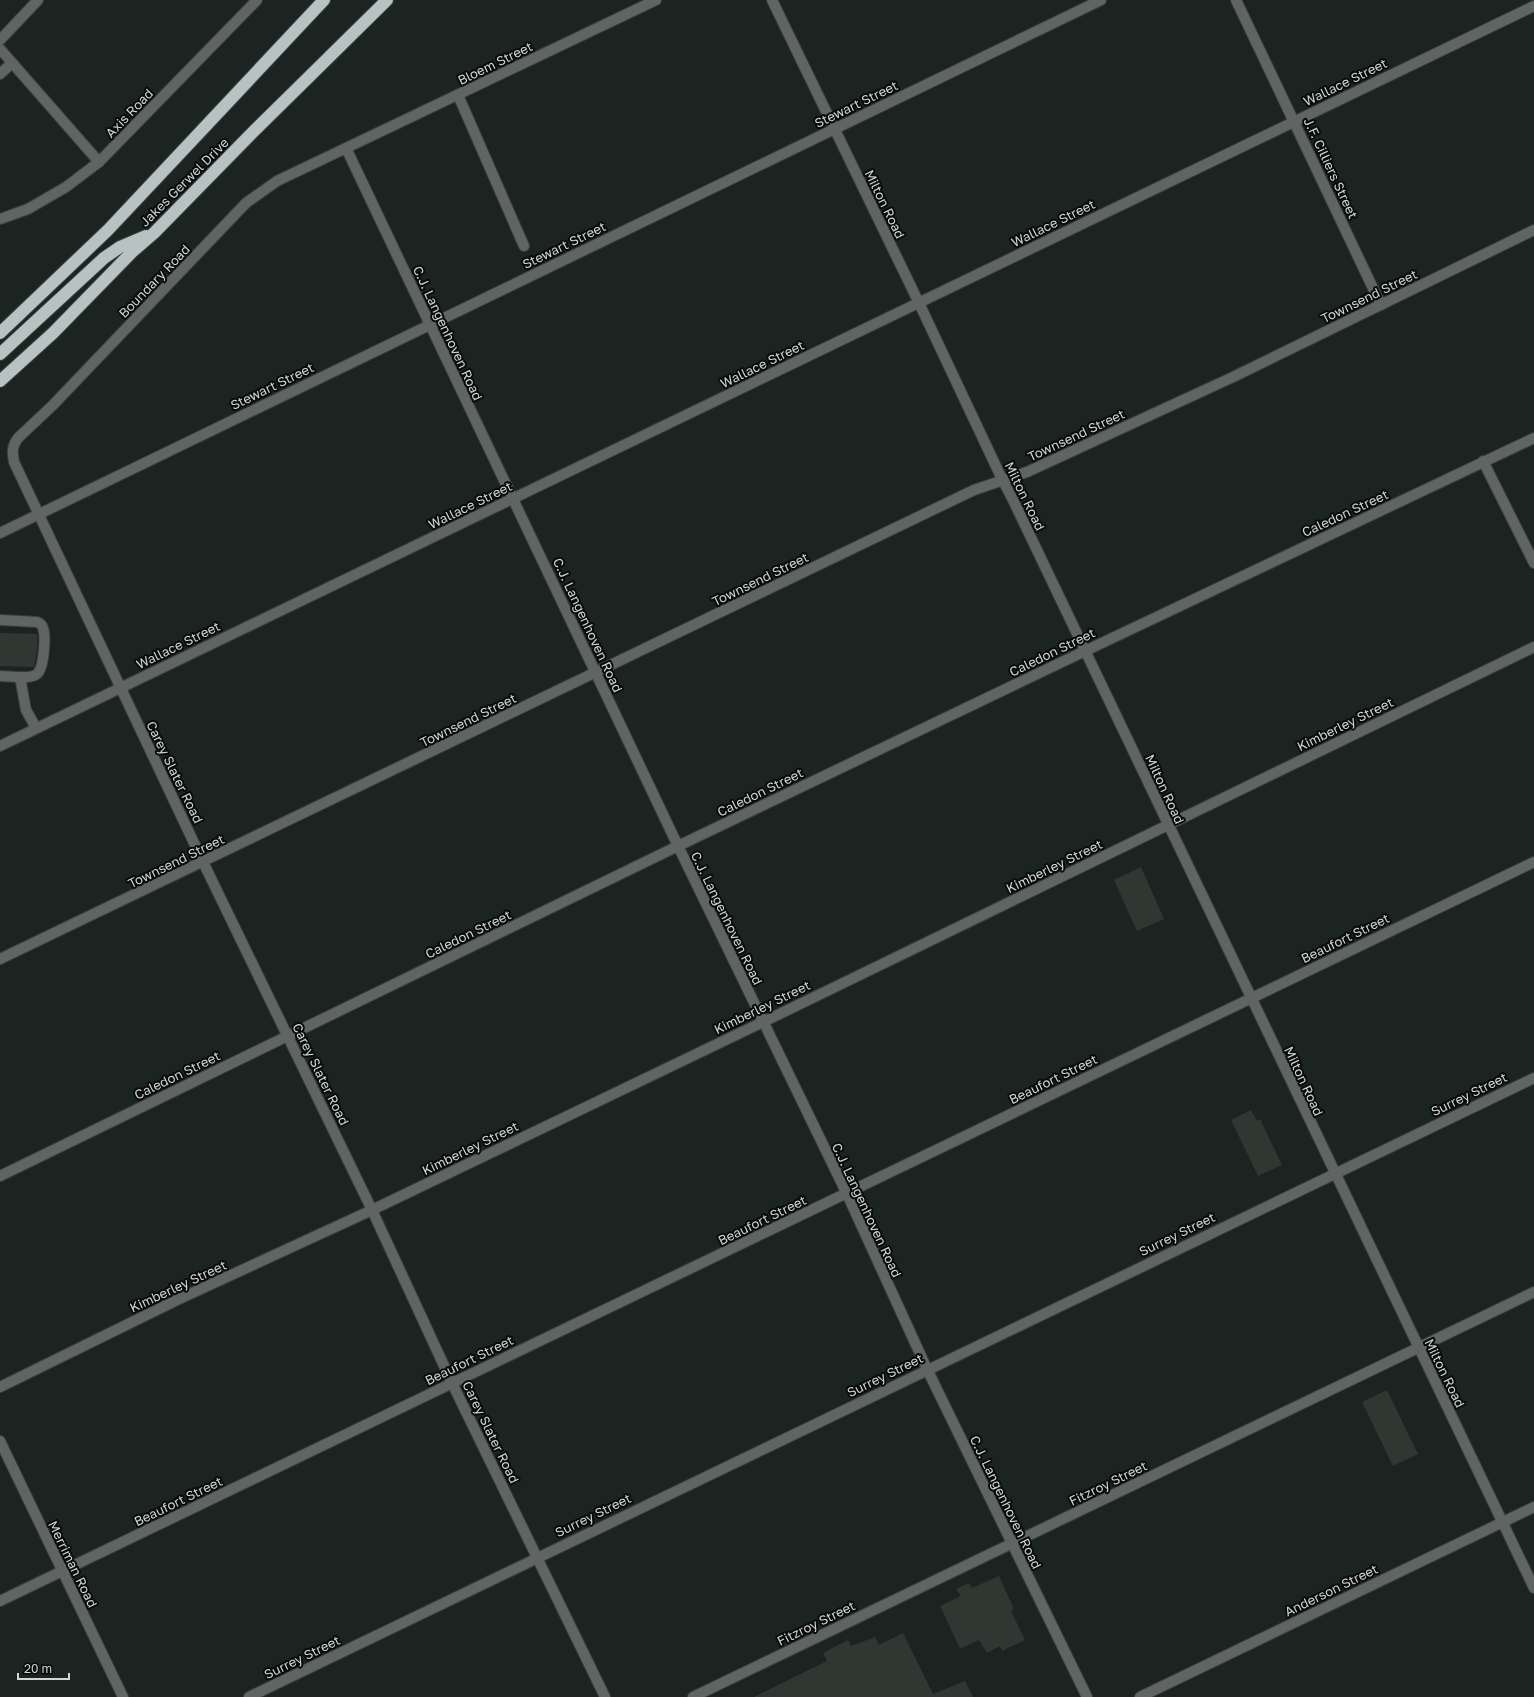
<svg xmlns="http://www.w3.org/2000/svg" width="1534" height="1697" font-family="'Golos Text',sans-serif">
<rect width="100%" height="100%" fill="#1c2421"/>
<!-- building -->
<g fill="#303732">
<polygon points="0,633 37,634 37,651 34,667 0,666"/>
<polygon points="1141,867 1164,919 1137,931 1114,880"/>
<polygon points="1251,1110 1257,1121 1260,1119 1282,1165 1258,1176 1231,1120"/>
<polygon points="1387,1390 1418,1454 1393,1466 1362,1402"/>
<polygon points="999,1576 1014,1609 1011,1611 1025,1640 1002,1651 1000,1646 987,1653 979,1640 960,1649 940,1606 961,1596 956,1589 969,1583 972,1588"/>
<polygon points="903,1633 933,1694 965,1681 973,1697 754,1697 827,1661 823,1653 848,1640 851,1646 875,1637 879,1645"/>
</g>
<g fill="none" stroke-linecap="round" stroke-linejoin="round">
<!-- minor casing -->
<g stroke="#39413e" stroke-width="12">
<g id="minor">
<polyline points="772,0 919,303 1002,479 1013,500 1534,1588"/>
<polyline points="1236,0 1381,305"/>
<polyline points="0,40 38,0"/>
<polyline points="0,49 99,162"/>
<polyline points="0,74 12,63"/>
<polyline points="458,95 524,246"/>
<polyline points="346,148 678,846 847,1194 927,1369 1087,1697"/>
<polyline points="0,219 28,209 66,187 99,162 257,0"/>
<polyline points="1483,461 1534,563"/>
<polyline points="0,533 1101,0"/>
<path d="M0,620l37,2c3,1 5,3 6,6 3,9 1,40 -6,46 -7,6 -28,2 -37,2"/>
<polyline points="20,677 26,710 36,728"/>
<polyline points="0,746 1534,6"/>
<polyline points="0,959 974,490 1027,472 1233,377 1534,230"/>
<polyline points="0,1176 678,846 1085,651 1534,438"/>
<polyline points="0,1387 177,1300 372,1210 763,1022 1534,647"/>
<polyline points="0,1441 123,1697"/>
<polyline points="0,1601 1534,862"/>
<polyline points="249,1697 1534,1078"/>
<path d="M605,1697l-153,-314 -80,-173 -169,-348 -189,-400c-2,-10 -2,-16 4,-24l35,-33 193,-202 31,-22 379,-181"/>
<polyline points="693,1697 1534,1292"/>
<polyline points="1140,1697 1534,1507"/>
</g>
</g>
<!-- highway casing -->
<g stroke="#39413e" stroke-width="14">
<g id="highway">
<polyline points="0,333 108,230 324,0"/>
<polyline points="0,354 104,258 120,247 146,236"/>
<polyline points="0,381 53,333 132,252 154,233 254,131 387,0"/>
</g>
</g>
<!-- minor -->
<use href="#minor" stroke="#606564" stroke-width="10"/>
<!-- highway -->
<use href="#highway" stroke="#b7c3c2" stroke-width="12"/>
</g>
<g text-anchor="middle" stroke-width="4" stroke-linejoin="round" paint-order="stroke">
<!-- street labels -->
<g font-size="13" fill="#d1d7d5" stroke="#090c0b">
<text transform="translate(495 63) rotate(-26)" y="5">Bloem Street</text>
<text transform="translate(1345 82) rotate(-26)" y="5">Wallace Street</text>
<text transform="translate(856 104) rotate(-26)" y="5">Stewart Street</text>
<text transform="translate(129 113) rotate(-46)" y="5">Axis Road</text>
<text transform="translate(1331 168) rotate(65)" y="5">J.F. Cilliers Street</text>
<text transform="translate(184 182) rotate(-45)" y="5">Jakes Gerwel Drive</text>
<text transform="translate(885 204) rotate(64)" y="5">Milton Road</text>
<text transform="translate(1053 223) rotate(-26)" y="5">Wallace Street</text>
<text transform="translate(564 245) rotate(-26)" y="5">Stewart Street</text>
<text transform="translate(154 281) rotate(-46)" y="5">Boundary Road</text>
<text transform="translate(1369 296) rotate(-26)" y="5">Townsend Street</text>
<text transform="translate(448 333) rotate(65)" y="5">C.J. Langenhoven Road</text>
<text transform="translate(762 364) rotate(-26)" y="5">Wallace Street</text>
<text transform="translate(272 386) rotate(-26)" y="5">Stewart Street</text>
<text transform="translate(1076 435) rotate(-25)" y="5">Townsend Street</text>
<text transform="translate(1025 496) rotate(64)" y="5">Milton Road</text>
<text transform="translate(470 505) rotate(-26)" y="5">Wallace Street</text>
<text transform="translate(1345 513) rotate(-25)" y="5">Caledon Street</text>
<text transform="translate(760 579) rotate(-26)" y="5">Townsend Street</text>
<text transform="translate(588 625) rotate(65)" y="5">C.J. Langenhoven Road</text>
<text transform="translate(178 645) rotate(-26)" y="5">Wallace Street</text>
<text transform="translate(1052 652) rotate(-26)" y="5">Caledon Street</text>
<text transform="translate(468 720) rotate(-26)" y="5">Townsend Street</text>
<text transform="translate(1345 724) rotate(-26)" y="5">Kimberley Street</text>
<text transform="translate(175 772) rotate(64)" y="5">Carey Slater Road</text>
<text transform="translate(1165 789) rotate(65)" y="5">Milton Road</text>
<text transform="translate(760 792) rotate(-26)" y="5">Caledon Street</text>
<text transform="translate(176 861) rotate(-26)" y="5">Townsend Street</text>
<text transform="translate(1054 866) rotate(-26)" y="5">Kimberley Street</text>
<text transform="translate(727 918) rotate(64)" y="5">C.J. Langenhoven Road</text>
<text transform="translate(468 934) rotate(-26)" y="5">Caledon Street</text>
<text transform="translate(1345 938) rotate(-26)" y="5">Beaufort Street</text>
<text transform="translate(762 1007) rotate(-26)" y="5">Kimberley Street</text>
<text transform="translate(321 1074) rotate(64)" y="5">Carey Slater Road</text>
<text transform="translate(177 1075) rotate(-26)" y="5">Caledon Street</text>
<text transform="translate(1053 1079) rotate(-26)" y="5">Beaufort Street</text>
<text transform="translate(1304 1081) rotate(65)" y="5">Milton Road</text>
<text transform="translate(1469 1094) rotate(-26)" y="5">Surrey Street</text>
<text transform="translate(470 1148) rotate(-26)" y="5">Kimberley Street</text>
<text transform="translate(867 1210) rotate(65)" y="5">C.J. Langenhoven Road</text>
<text transform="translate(762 1220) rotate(-26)" y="5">Beaufort Street</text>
<text transform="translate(1177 1234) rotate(-26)" y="5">Surrey Street</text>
<text transform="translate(178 1286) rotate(-25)" y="5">Kimberley Street</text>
<text transform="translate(469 1360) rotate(-26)" y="5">Beaufort Street</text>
<text transform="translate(1445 1373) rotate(64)" y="5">Milton Road</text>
<text transform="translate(885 1375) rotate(-26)" y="5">Surrey Street</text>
<text transform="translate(491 1432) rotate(64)" y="5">Carey Slater Road</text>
<text transform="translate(1108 1483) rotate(-26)" y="5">Fitzroy Street</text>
<text transform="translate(178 1501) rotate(-26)" y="5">Beaufort Street</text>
<text transform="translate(1006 1502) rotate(64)" y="5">C.J. Langenhoven Road</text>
<text transform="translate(593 1515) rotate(-26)" y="5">Surrey Street</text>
<text transform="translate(73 1564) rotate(64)" y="5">Merriman Road</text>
<text transform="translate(1331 1590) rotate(-26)" y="5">Anderson Street</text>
<text transform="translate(816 1623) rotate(-26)" y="5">Fitzroy Street</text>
<text transform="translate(302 1657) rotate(-26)" y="5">Surrey Street</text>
</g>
</g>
<!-- scale -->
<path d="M18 1673v6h51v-6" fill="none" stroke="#d1d7d5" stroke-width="2"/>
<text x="24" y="1673" font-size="12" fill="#d1d7d5" stroke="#090c0b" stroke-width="3" paint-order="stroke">20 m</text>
</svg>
